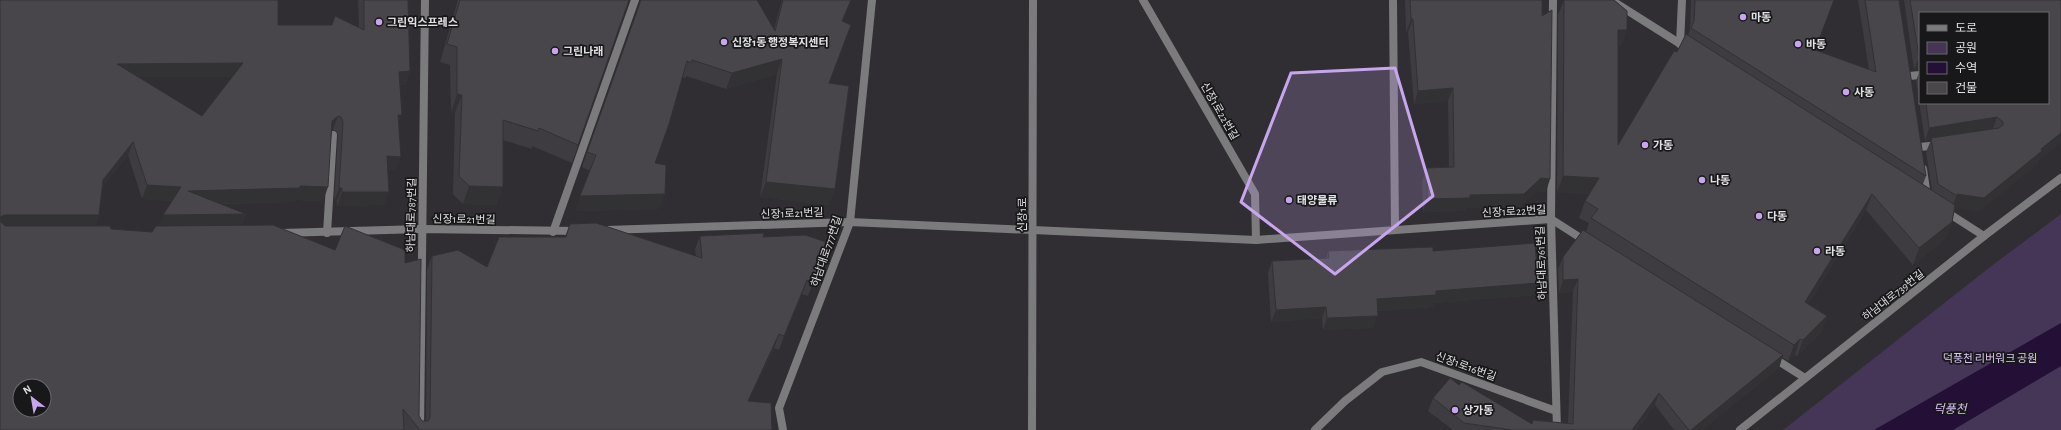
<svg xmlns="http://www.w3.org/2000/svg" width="2061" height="430" font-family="'Alegreya Sans','Noto Sans KR',sans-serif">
<rect width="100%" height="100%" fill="#302e33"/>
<!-- green -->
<polygon fill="#453556" points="2061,214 2061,430 1783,430 1990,267"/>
<!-- water -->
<polygon fill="#241037" points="2061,323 2061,366 1953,430 1874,430"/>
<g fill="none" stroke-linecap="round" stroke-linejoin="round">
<!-- service -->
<g stroke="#7b7a7d" stroke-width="8">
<polyline points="1680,44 1682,0"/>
<polyline points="1909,76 1920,75"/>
<polyline points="1920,147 1939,145"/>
<polyline points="1923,169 1927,196"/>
</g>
<!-- minor -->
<g stroke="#7b7a7d" stroke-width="8">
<polyline points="1143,0 1255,194 1256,240"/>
<polyline points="1393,0 1395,230"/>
<polyline points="1553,0 1551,219 1557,430"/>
<polyline points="1611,0 1690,50"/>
<polyline points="1945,211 1984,236"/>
<polyline points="607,230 850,222 1256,240 1551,219 1587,242"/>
<polyline points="553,232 635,0"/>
<polyline points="281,233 422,229 577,231"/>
<polyline points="327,233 333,135"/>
<polyline points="1772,357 1805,378"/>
<polyline points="420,430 425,0"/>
<polyline points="783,430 779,408 850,222 872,0"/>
<polyline points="1032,430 1033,0"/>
<polyline points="1315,430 1345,401 1382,372 1421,362 1556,411"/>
<polyline points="1740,430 1984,236 2061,178"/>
</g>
</g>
<!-- wall -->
<g fill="#3e3c40" fill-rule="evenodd">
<path d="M0,0l278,25 81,2 -1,-27h50l2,71 -5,14h-5l-1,39 -3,46h-8l-4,35 -47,1v-4l-3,-1 4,-66 -2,-4 -3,-1 -1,1 -9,70 -27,-1 -1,2 -76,2 27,10 -4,11 93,25 70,13 14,153 3,5h4l1,-151 5,-14 55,11 78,-30 5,-13 126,32 -1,-7 5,-13 63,1 57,21 2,3 -14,35 -6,-2 -23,56 -5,-2 -25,53 23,29h-368l-1,-1 -403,1zM139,77h93l-30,39zM128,155l14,44 31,2 -14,25 -7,6 -41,-3 -16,-3 7,-38z"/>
<polygon points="458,0 629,0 572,163 532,146 532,149 503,140 503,187 496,205 463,204 453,194 455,113 451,112 450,65 440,62"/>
<polygon points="641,0 774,29 782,0 851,0 843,21 829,83 835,189 829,205 760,197 777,74 726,89 686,76 686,78 682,77 655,163 659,209 575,211 590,171 582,167"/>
<polygon points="1405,0 1542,0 1546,192 1537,191 1519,207 1466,208 1465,211 1423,212 1422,181 1427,168 1449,167 1448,101 1414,104 1408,32 1406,32"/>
<path d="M1564,0h50l13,11v19l-6,16h-3v99l56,-94 3,1 9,-18 2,1 2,-5 1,-30h143l-19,50 54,20 -11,-70h41l27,176 -3,8 9,6 -6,-38 5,-12 -6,1 -9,-60 4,-11h-6l-10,-70h156l1,1v141l-23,19 -1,3 -58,47 -24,-3 -3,14 -6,16 -33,27 -47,-55 -58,94 19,12 -6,16 -24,24 -2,-1 -7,6 -6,-4 -3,11 -77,62h-28l-19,-25 -18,25h-184l-25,-19 5,-13 17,-20 9,7 3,-3 70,42 1,-4 35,4 5,-133 -14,2 -1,-24 5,-12 20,-27 3,2 3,-9 -10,-5 6,-17 5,-7 -33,-2 1,-177zM1920,13h128v90h-128z"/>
<polygon points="1328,251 1433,251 1534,295 1434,303 1432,307 1377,311 1373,328 1323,330 1322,318 1271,322 1268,273 1272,261 1326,258"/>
</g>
<!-- shaded-wall -->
<g fill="#323134">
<polygon points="851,0 848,9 836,36 842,21"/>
<polygon points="1411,19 1413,19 1408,32 1406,32"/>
<polygon points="1618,30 1627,30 1621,46 1612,47"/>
<polygon points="1919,57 1920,57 1920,70 1914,70"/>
<polygon points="782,59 777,74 726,89 732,73"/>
<polygon points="243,63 238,77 112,77 117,64"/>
<polygon points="410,71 405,85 394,85 399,72"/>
<polygon points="1453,88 1448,101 1414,104 1418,91"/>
<polygon points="457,94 462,95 455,113 451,112"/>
<polygon points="398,115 402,115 397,128"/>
<polygon points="338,116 333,130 328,135 332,121"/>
<polygon points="1997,117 1992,131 1931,138 1931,140 1925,141 1929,128"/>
<polygon points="2061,133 2061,142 2038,161 2037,164 1979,211 1952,208 1957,194 2041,149"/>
<polygon points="133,142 128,155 98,193 103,180"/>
<polygon points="387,156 401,157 396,170 382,170"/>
<polygon points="1563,176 1599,178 1593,194 1557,192"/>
<polygon points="1541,178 1550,179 1546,192 1537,191 1519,207 1466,208 1465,211 1423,212 1427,199"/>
<polygon points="766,182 835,189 829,205 760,197"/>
<polygon points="147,185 181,187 176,201 142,199"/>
<polygon points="300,186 328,187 323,201 296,200 295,202 183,204 188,191"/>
<polygon points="469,186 503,187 496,205 463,204"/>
<polygon points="339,188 342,188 337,202 334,201"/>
<polygon points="342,192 389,192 384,205 337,206"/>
<polygon points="665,194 659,209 575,211 580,196"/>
<polygon points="1872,194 1866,210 1799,318 1805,302"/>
<polygon points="246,214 241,228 158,228 163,215"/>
<polygon points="5,215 99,215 95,228 0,228 0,217"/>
<polygon points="1952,222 1946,238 1913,265 1919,248"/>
<polygon points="822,261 817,274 808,296 813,282"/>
<polygon points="1578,279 1573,291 1559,293 1563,280"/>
<polygon points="807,280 802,294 779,350 784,336"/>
<polygon points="1538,283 1534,295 1434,303 1432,307 1372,311 1377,299 1436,291"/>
<polygon points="1326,307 1322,318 1271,322 1276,310"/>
<polygon points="1378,316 1373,328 1323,330 1327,318"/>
<polygon points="1827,316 1821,332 1797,356 1803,340"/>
<polygon points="779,334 774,348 743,415 748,401"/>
<polygon points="1800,339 1795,355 1788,361 1794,345"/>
<polygon points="1783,355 1779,368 1702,430 1691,430"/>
<polygon points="1659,393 1655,405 1637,430 1632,430"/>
</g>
<!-- building -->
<g fill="#48464b" stroke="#323134" fill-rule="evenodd">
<path d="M0,0h278v25h54l3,-9 29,14v-30h44l1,37 1,34 -11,1 3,43h-4l3,42 -14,-1 2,36h-47v-4h-3l4,-66 -2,-5 -3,-1 -6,5 -4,66 -28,-1v2l-112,3 58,23 -83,1 18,-28 -34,-2 -14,-43 -30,38 -4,35h-94l-5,2v2zM243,63l-41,53 -85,-52z"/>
<polygon points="460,0 629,0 578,145 539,128 538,131 503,120 503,187 469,186 459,176 462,95 457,94 457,47 447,44"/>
<polygon points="641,0 757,0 775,31 783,0 851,0 842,21 851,25 829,83 849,86 835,189 766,182 782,59 732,73 692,60 691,63 687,61 669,124 655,163 666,165 665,194 580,196 596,155 587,152"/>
<polygon points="1410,0 1542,0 1542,16 1552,10 1550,179 1541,178 1524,194 1470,195 1470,198 1427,199 1427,168 1454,167 1453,88 1418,91 1413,19 1411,19"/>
<polygon points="1564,0 1614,0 1627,11 1627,30 1618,30 1618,145 1674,51 1677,52 1686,34 1955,205 1952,222 1919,248 1872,194 1805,302 1827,316 1803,340 1800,339 1794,345 1591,218 1598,209 1585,201 1599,178 1563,176"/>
<polygon points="1695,0 1834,0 1815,50 1876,72 1865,0 1899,0 1926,176 1691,28 1694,21"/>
<polygon points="1910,0 2060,0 2061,1 2061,133 2041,149 2042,151 1984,198 1957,194 1957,196 1938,184 1931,138 1999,128 2003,125 2003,122 1997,117 1929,128 1926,103 2048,103 2048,13 1920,13 1920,57 1919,57"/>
<path d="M0,221l5,5h105l1,3 41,3 4,-6 117,-1 62,25 10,-24 60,24v13l16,-4 -2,157 3,5h6l2,-4 2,-161 26,-6 29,17 12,-30h67l4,-13 26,-1 106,35 -2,-22 64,-3 -1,4 42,-2 21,7 -6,16 2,3 -9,21 -6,-2 -23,56 -5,-2 -31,67 23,2 1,27h-352l-17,-21 1,21h-404zM20,386h24v24h-24z"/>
<polygon points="1583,230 1783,355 1691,430 1689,430 1659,393 1632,430 1512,430 1464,423 1433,398 1450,378 1459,385 1462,382 1532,424 1533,420 1573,424 1578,279 1563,280 1563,257"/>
<polygon points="1535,243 1538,283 1436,291 1436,295 1377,299 1378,316 1327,318 1326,307 1276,310 1272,261 1329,258 1328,251 1433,247 1433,251"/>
</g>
<!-- marked area -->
<path fill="#c7a6ef" fill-opacity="0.2" stroke="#c7a6ef" stroke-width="3" stroke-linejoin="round" d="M1395,68l38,128 -98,78 -94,-72 50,-129z"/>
<!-- markers -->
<g fill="#c7a6ef" stroke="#181719" stroke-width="1.5">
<circle cx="1743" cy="17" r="4"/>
<circle cx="379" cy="22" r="4"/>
<circle cx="724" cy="42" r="4"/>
<circle cx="1798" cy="44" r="4"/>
<circle cx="555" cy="51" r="4"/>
<circle cx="1846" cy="92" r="4"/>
<circle cx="1645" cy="145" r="4"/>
<circle cx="1702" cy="180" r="4"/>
<circle cx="1289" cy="200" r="4"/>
<circle cx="1759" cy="216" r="4"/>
<circle cx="1817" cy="251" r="4"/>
<circle cx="1455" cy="410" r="4"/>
</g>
<g text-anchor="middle" stroke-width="3.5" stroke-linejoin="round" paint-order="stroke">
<!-- poi labels -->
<g font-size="11" font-weight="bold" fill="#e2e1e4" stroke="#181719" text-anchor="start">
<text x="1751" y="21">마동</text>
<text x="387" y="26">그린익스프레스</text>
<text x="732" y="46">신장1동 행정복지센터</text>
<text x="1806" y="48">바동</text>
<text x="563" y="55">그린나래</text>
<text x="1854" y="96">사동</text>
<text x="1653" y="149">가동</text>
<text x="1710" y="184">나동</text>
<text x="1297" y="204">태양물류</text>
<text x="1767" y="220">다동</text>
<text x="1825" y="255">라동</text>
<text x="1463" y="414">상가동</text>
</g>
<!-- street labels -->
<g font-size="11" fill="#e2e1e4" stroke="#181719">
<text transform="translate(1220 111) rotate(60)" y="4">신장1로22번길</text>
<text transform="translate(1514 211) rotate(-3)" y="4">신장1로22번길</text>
<text transform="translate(792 213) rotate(-2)" y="4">신장1로21번길</text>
<text transform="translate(411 215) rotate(-89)" y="4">하남대로787번길</text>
<text transform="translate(1022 215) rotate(-90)" y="4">신장1로</text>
<text transform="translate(464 219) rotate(1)" y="4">신장1로21번길</text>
<text transform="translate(826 251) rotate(-71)" y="4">하남대로777번길</text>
<text transform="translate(1541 263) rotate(-92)" y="4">하남대로761번길</text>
<text transform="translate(1893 295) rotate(-38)" y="4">하남대로739번길</text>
<text transform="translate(1466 366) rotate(20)" y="4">신장1로16번길</text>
</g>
<!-- park labels -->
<g font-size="11" fill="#dcc9f5" stroke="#181719">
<text x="1990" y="362">덕풍천 리버워크 공원</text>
</g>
<!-- water labels -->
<g font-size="12" font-style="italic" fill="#dbc1fb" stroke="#181719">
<text x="1950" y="413">덕풍천</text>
</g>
</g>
<!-- legend -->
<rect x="1919" y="12" width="130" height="92" fill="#181719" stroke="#69686a"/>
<rect x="1927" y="25" width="20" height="6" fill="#7b7a7d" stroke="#69686a"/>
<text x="1955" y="32" font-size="12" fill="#e2e1e4">도로</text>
<rect x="1927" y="42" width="20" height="12" fill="#453556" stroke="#69686a"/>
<text x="1955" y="52" font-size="12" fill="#e2e1e4">공원</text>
<rect x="1927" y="62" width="20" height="12" fill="#241037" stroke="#69686a"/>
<text x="1955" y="72" font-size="12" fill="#e2e1e4">수역</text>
<rect x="1927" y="82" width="20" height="12" fill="#48464b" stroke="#69686a"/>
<text x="1955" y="92" font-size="12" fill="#e2e1e4">건물</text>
<!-- north arrow -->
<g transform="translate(32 398) rotate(329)"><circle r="19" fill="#181719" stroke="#69686a"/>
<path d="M0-3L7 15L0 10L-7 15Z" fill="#c7a6ef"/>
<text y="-6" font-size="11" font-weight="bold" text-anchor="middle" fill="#e2e1e4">N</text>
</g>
</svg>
